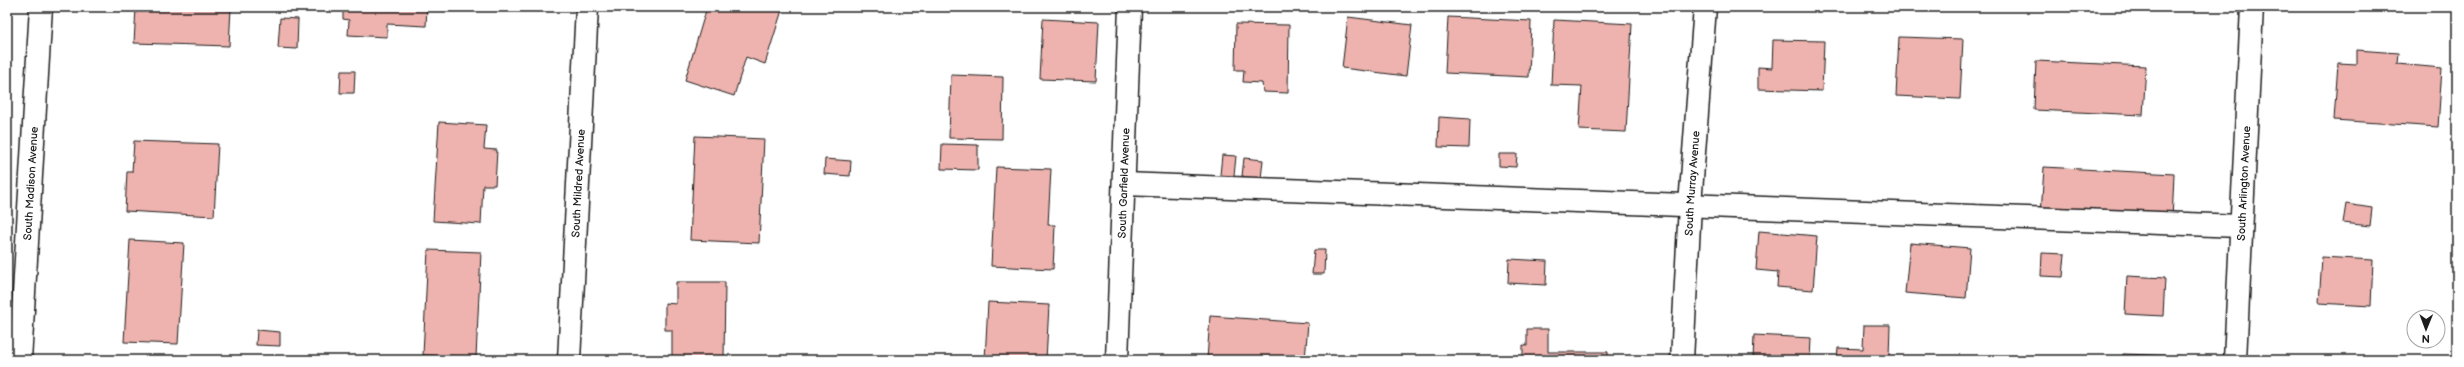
<svg xmlns="http://www.w3.org/2000/svg" width="2464" height="367" font-family="'Balsamiq Sans',sans-serif">
<rect width="100%" height="100%" fill="#fff"/>
<filter id="ink" filterUnits="userSpaceOnUse"><feTurbulence type="fractalNoise" baseFrequency=".025" numOctaves="2"/><feDisplacementMap in="SourceGraphic" scale="8" xChannelSelector="R" yChannelSelector="G"/><feConvolveMatrix kernelMatrix="1 2 1 2 8 2 1 2 1" color-interpolation-filters="sRGB"/></filter>
<g filter="url(#ink)">
<!-- building -->
<g fill="#eeb3ae" stroke="#1c1c1c">
<polygon points="136,7 242,7 231,8 229,46 134,43"/>
<polygon points="343,7 427,7 426,26 387,24 387,37 348,35 349,20 343,19"/>
<polygon points="707,7 783,7 765,64 746,57 734,96 685,80"/>
<polygon points="1348,17 1412,25 1406,76 1342,68"/>
<polygon points="1448,17 1531,21 1529,77 1445,73"/>
<polygon points="280,18 298,19 297,49 278,48"/>
<polygon points="1043,19 1099,22 1096,81 1040,79"/>
<polygon points="1554,20 1632,24 1626,132 1579,130 1582,86 1551,85"/>
<polygon points="1236,24 1289,25 1288,93 1263,92 1262,83 1243,82 1244,70 1235,70"/>
<polygon points="1899,37 1963,39 1960,99 1896,96"/>
<polygon points="1773,40 1824,41 1822,91 1758,89 1758,67 1772,68"/>
<polygon points="2357,50 2398,53 2397,64 2442,68 2438,127 2334,120 2338,63 2357,64"/>
<polygon points="2036,61 2146,66 2143,115 2034,110"/>
<polygon points="341,71 355,71 354,93 340,93"/>
<polygon points="951,75 1003,77 1002,139 949,138"/>
<polygon points="1439,117 1470,119 1469,148 1438,147"/>
<polygon points="439,122 486,125 484,149 497,150 495,185 483,185 481,224 433,221"/>
<polygon points="695,136 764,139 759,243 690,240"/>
<polygon points="134,141 218,144 214,216 125,211 127,172 132,172"/>
<polygon points="942,144 978,145 978,170 941,169"/>
<polygon points="1499,154 1517,154 1516,167 1499,166"/>
<polygon points="1222,155 1236,156 1234,176 1220,175"/>
<polygon points="1244,158 1263,160 1261,179 1242,176"/>
<polygon points="825,159 851,161 850,176 824,174"/>
<polygon points="996,167 1051,169 1048,225 1055,225 1053,269 991,266"/>
<polygon points="2044,167 2174,174 2172,221 2041,215"/>
<polygon points="2346,204 2372,208 2370,226 2343,223"/>
<polygon points="1759,231 1817,236 1813,290 1777,287 1778,272 1756,270"/>
<polygon points="130,240 184,243 178,344 124,342"/>
<polygon points="1910,243 1970,248 1966,298 1905,293"/>
<polygon points="428,250 481,252 476,357 423,355"/>
<polygon points="1314,250 1325,250 1324,274 1312,274"/>
<polygon points="2042,253 2065,254 2063,277 2041,276"/>
<polygon points="2322,257 2373,260 2371,306 2319,303"/>
<polygon points="1509,259 1547,261 1546,285 1508,283"/>
<polygon points="2127,276 2165,278 2163,316 2125,314"/>
<polygon points="676,282 725,282 724,360 672,360 672,330 665,330 665,303 676,304"/>
<polygon points="988,302 1049,305 1046,360 985,360"/>
<polygon points="1210,316 1308,323 1305,360 1207,360"/>
<polygon points="1864,325 1890,325 1889,357 1953,358 1953,360 1837,360 1838,348 1863,349"/>
<polygon points="1527,329 1548,329 1548,352 1608,352 1608,360 1523,360 1523,345 1527,346"/>
<polygon points="257,330 280,332 280,346 256,345"/>
<polygon points="1754,335 1811,338 1810,360 1753,360"/>
<polygon points="2123,354 2181,356 2181,360 2123,360"/>
<polygon points="1982,357 2032,360 1982,360"/>
</g>
<g fill="none" stroke-linecap="round" stroke-linejoin="round">
<!-- service casing -->
<g stroke="#1c1c1c" stroke-width="25">
<polyline id="service" points="1124,184 2240,226"/>
</g>
<!-- minor casing -->
<g stroke="#1c1c1c" stroke-width="25">
<g id="minor">
<path id="s1" d="M20,360l21,-353"/>
<path id="s2" d="M569,360l18,-353"/>
<path id="s3" d="M1117,360l13,-353"/>
<path id="s4" d="M1682,360l8,-155 15,-198"/>
<path id="s5" d="M2235,360l17,-353"/>
</g>
</g>
<!-- service -->
<use href="#service" stroke="#fff" stroke-width="22"/>
<!-- minor -->
<use href="#minor" stroke="#fff" stroke-width="22"/>
</g>
</g>
<g text-anchor="middle" stroke-width="3" stroke-linejoin="round" paint-order="stroke">
<!-- street labels -->
<g font-size="11" fill="#1c1c1c" stroke="#fff">
<text dy="4" stroke="none"><textPath href="#s3" startOffset="177">South Garfield Avenue</textPath></text>
<text dy="4" stroke="none"><textPath href="#s4" startOffset="177">South Murray Avenue</textPath></text>
<text dy="4" stroke="none"><textPath href="#s5" startOffset="177">South Arlington Avenue</textPath></text>
<text dy="4" stroke="none"><textPath href="#s1" startOffset="177">South Madison Avenue</textPath></text>
<text dy="4" stroke="none"><textPath href="#s2" startOffset="177">South Mildred Avenue</textPath></text>
</g>
</g>
<!-- margin -->
<rect width="2464" height="367" fill="none" stroke="#fff" stroke-width="24"/>
<rect x="12" y="12" width="2440" height="343" fill="none" stroke="#1c1c1c" stroke-width="1.5" filter="url(#ink)"/>
<!-- north arrow -->
<g transform="translate(2426 329) rotate(181)"><circle r="19" fill="#ffffff" stroke="#a4a4a4"/>
<path d="M0-3L7 15L0 10L-7 15Z" fill="#1c1c1c"/>
<text y="-6" font-size="11" font-weight="bold" text-anchor="middle" fill="#1c1c1c">N</text>
</g>
</svg>
